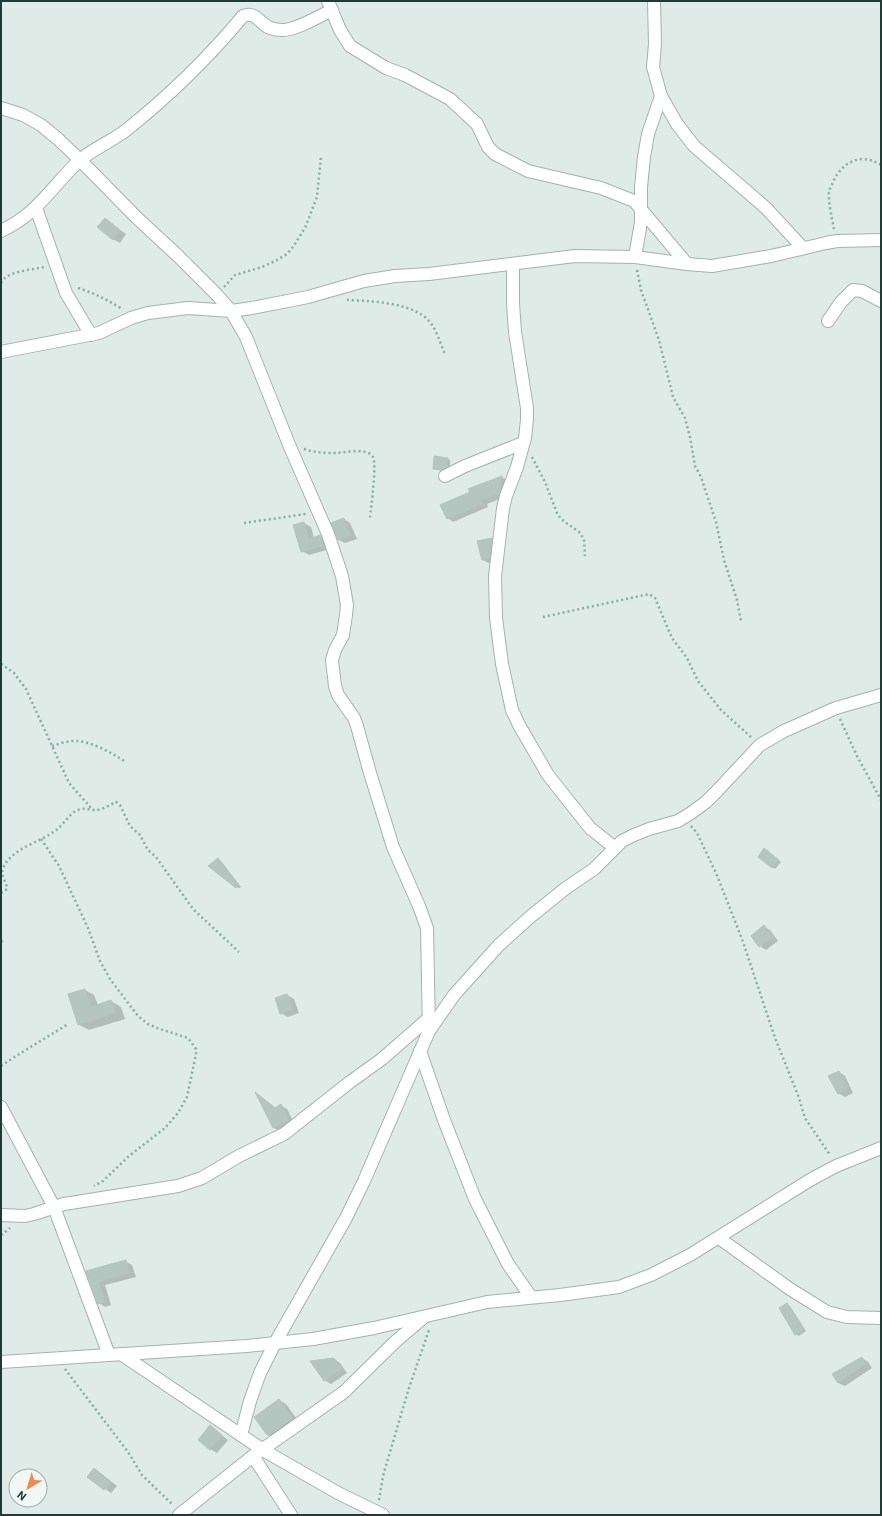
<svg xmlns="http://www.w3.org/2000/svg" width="882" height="1516" font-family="Roboto,sans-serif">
<rect width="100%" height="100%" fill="#dfebe6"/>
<!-- shadow -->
<g fill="#0003">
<polygon points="105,219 126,234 120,243 113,239"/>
<polygon points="448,459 450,460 450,468 444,471 434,469"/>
<polygon points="501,477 507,480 505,497 487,504 488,507 453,522 448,518 471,492"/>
<polygon points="344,519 350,523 357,539 345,543 339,540 332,523"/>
<polygon points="304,523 311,527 314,538 320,536 327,540 330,549 309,555 302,551"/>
<polygon points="491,539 498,542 496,562 489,563 483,560"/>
<polygon points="767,851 781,862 775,869 759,857"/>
<polygon points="218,860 221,861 241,887 239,888 236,887"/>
<polygon points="764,927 770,930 778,941 766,950 760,946"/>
<polygon points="85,990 94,995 98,1005 111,1001 121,1007 125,1019 89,1030 79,1025"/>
<polygon points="287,995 294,999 299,1013 288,1017 281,1013"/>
<polygon points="839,1072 845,1076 853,1093 845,1097 838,1093"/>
<polygon points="260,1096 276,1108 281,1106 287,1109 294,1123 280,1131 274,1128"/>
<polygon points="126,1262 132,1265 136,1277 105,1285 111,1305 105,1307 99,1303 87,1272"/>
<polygon points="787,1304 790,1306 806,1331 799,1336 796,1334"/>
<polygon points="862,1358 868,1362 872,1368 845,1386 838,1383 833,1375"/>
<polygon points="334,1359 340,1363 347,1373 331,1384 324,1380"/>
<polygon points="279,1400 286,1404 299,1422 274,1438 268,1435 255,1417"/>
<polygon points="210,1426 228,1440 217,1453 210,1449"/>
<polygon points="100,1473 117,1486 111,1493 89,1477"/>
</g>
<!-- building -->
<g fill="#b5c5c0" stroke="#b2c4be">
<polygon points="105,218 120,230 113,240 97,227"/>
<polygon points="434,456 448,458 447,467 441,470 433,469"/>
<polygon points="502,476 499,494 481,500 483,504 447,519 440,505 470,492 468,489"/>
<polygon points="344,518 351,536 338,540 331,523"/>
<polygon points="304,522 309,539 320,535 324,546 301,552 293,525"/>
<polygon points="492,538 490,558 482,560 477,541"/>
<polygon points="764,848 779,860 772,868 758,857"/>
<polygon points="218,858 238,885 236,888 208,866"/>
<polygon points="764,925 773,937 759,947 751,936"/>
<polygon points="85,989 91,1007 111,1000 116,1013 78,1025 68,994"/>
<polygon points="287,994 293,1009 280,1014 275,998"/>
<polygon points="839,1071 848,1089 838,1094 828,1076"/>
<polygon points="255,1092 275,1108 281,1104 289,1120 273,1128"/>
<polygon points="126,1260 130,1273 99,1282 105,1302 98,1304 86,1271"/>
<polygon points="787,1303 804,1329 795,1335 779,1308"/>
<polygon points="862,1357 866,1364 838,1383 832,1374"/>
<polygon points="334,1358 342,1369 324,1381 310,1361"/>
<polygon points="279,1399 293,1419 267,1435 254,1417"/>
<polygon points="210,1425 222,1435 210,1450 198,1440"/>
<polygon points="94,1468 111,1482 104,1490 87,1477"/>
</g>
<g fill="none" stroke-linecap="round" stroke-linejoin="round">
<!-- street casing -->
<g stroke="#a2b3ae" stroke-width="14">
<g id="street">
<polyline points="328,1 340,30 350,46 386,68 405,75 450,99 477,124 488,147 495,154 528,171 601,188 634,201 687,264"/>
<polyline points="654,1 655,44 653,67 661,96 677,124 694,146 766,208 803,248"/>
<polyline points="1,108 23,115 41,125 58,139 80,160 137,218 178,256 217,295 231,311 246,337 290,447 328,534 342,576 347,605 346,615 343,635 335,650 332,660 335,686 338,695 354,718 357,726 370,773 393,847 419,906 427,928 429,1031"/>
<polyline points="36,208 66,293 91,335"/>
<path d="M1,231c37,-17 50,-44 79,-71 11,-10 32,-19 45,-29 43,-34 83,-73 118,-115 13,-5 17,8 27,12 3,1 9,2 12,2 12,1 38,-14 50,-20"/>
<polyline points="635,257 641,222 641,187 644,157 648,134 661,96"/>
<polyline points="513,265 513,303 515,332 527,408 527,420 525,438 517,467 506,496 503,508 495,576 496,618 502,664 512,710 519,725 548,775 590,828 615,848"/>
<polyline points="828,321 841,302 853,290 862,291 881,301"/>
<polyline points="1,352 99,333 131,318 148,313 188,308 231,311 252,308 308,297 364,281 395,276 429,274 575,256 635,257 687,264 712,266 771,256 826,243 837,241 881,240"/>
<polyline points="445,476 465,466 523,443"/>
<polyline points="420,1051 444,1120 475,1199 508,1264 531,1297"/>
<polyline points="1,1107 54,1207 109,1355"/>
<polyline points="1,1215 25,1216 34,1214 64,1204 178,1186 202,1178 239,1156 284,1134 350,1082 382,1059 429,1018"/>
<polyline points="719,1238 790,1289 827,1312 847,1317 881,1318"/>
<polyline points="121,1354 263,1450 338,1493 383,1515"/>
<polyline points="1,1362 247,1346 313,1339 374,1328 487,1302 560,1295 619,1287 651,1275 690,1255 810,1180 836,1166 881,1148"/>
<polyline points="241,1435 250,1401 260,1373 275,1343 346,1218 364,1181 429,1031 454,995 499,945 530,917 566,888 594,869 622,841 634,835 649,829 678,821 691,813 706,802 718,790 760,745 784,731 836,708 881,695"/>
<polyline points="253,1456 291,1515"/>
<polyline points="179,1515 253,1456 344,1392 396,1341 423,1318"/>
</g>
</g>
<!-- path -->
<g stroke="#7fafa4" stroke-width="2.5" stroke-dasharray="2 3" stroke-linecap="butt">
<path d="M834,229c-2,-10 -6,-28 -5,-38 1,-3 3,-6 4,-9 9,-20 28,-30 48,-17"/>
<polyline points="637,270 641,290 659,340 673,397 685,418 690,437 695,466 701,477 716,522 724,560 737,600 741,621"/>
<path d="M1,283c5,-12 31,-13 43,-16"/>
<polyline points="224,287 235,275 262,267 277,260 287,254 293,247 305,228 317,197 321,156"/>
<path d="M78,288c16,5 30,12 44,21"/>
<path d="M347,300c23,1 65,2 82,21 8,9 11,22 16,33"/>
<path d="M304,449c9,3 18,4 28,4 9,1 35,-7 41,4 4,7 -2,50 -3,61"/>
<polyline points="532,457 545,482 557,513 561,519 579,532 584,539 585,556"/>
<polyline points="244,523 306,514"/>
<polyline points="543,617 649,594 655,598 672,638 687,658 698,681 721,710 752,738"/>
<polyline points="1,664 14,673 26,689 69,783 92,809"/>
<polyline points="840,719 857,756 881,800"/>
<path d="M52,746c7,-2 14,-5 22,-5 16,-1 39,13 52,21"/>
<polyline points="691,826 697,833 716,873 742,939 775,1038 798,1095 805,1118 830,1155"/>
<polyline points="41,839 59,866 88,928 100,961 110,979 138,1016 148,1024 157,1028 188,1038 196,1049 196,1054 187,1097 178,1113 165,1128 129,1156 103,1181 94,1186"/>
<path d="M1,893l6,-4c0,-7 -7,-13 -4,-21 8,-19 37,-26 52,-37 9,-6 13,-17 23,-21 6,-3 12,0 18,0 6,0 14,-5 20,-8l4,3 10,21 10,9 8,15 8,7 37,52 46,43"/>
<polyline points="1,941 3,942"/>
<path d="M1,1066c22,-15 45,-28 67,-42"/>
<polyline points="1,1235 10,1228"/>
<polyline points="65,1369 128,1452 142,1475 172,1504"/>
<polyline points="379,1500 383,1476 408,1391 429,1330"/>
</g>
<!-- street -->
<use href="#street" stroke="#fff" stroke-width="12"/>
</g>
<!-- border -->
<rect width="882" height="1516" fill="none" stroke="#203b36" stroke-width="4"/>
<!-- north arrow -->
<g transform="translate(28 1488) rotate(218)"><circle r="19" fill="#f0f7f4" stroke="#9daca8"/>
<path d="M0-3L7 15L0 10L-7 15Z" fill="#f38855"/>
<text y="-6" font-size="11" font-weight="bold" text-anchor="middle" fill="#203b36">N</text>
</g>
</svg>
